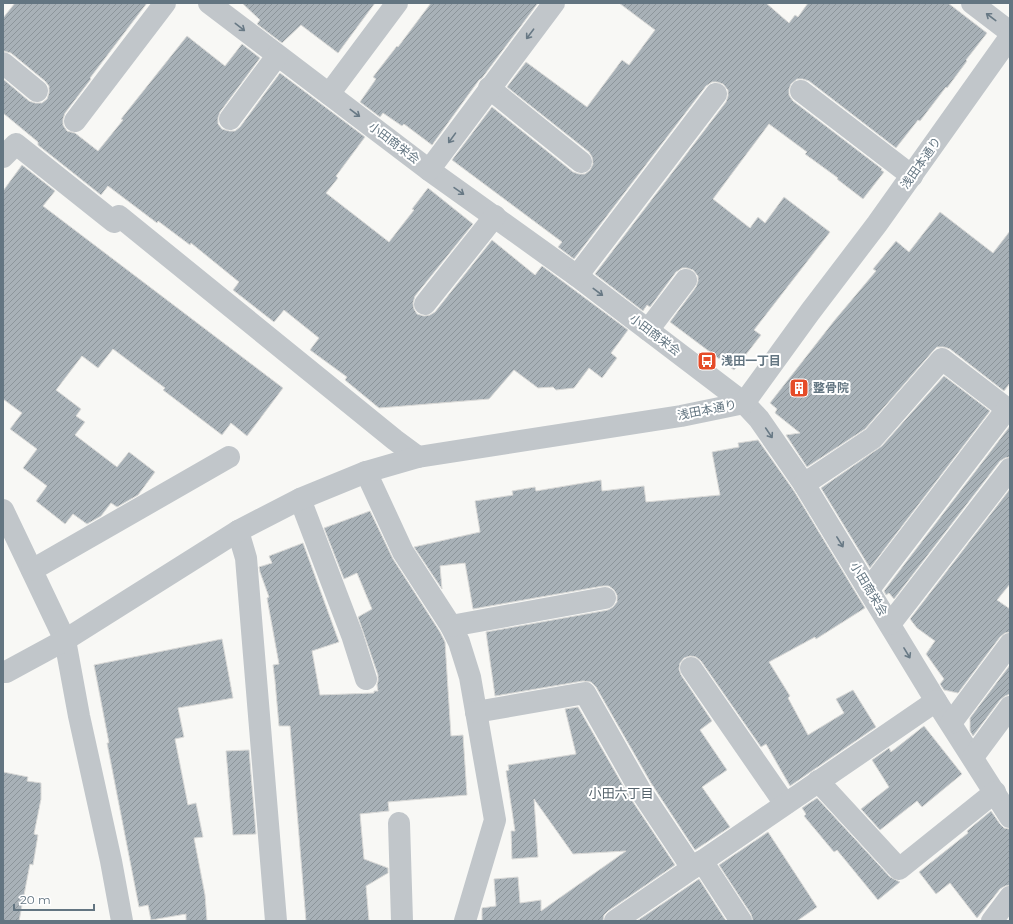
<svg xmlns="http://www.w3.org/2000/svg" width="1013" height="924" font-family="Montserrat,'Noto Sans JP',sans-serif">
<defs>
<pattern id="building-hatch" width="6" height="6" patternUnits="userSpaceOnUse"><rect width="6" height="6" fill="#a8b1b7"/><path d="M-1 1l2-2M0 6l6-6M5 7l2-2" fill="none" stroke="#8c959a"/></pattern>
</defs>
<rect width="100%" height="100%" fill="#f8f8f5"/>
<!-- building -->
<g fill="url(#building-hatch)" stroke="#dadad8">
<polygon points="15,3 147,3 90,78 91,79 65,113 63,119 63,125 67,131 75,133 98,151 123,120 121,119 187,36 225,66 242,44 260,58 220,112 218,118 218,124 222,129 229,131 235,131 240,127 280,73 365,137 336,176 338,178 326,193 389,242 414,210 412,209 428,188 473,224 415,296 413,303 414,309 417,314 424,316 430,315 435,312 492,240 535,275 542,266 628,330 611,353 617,358 602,378 589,368 574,388 556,390 553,387 538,388 514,370 489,399 379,408 345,380 347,377 310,350 319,338 284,310 274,322 233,290 239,282 191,243 190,245 158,221 157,223 108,186 101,195 38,145 38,142 3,113 3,79 29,101 35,103 42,103 47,99 49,93 49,86 45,81 11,53 3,51 3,18"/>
<polygon points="242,3 375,3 338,53 301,25 282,43 257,24 260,20"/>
<polygon points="431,3 538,3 482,78 479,80 432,145 404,124 402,126 383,113 380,117 360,102 376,79 373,77 397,46 398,47"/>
<polygon points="619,3 766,3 789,23 795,15 798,17 808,3 948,3 987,33 966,60 967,61 947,88 946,87 920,121 918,120 896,148 809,81 803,79 797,79 791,84 789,89 789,95 793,101 882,169 881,170 884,172 863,199 837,179 838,178 805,154 807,152 769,124 742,160 713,199 750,228 758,217 765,223 784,197 830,232 754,330 761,335 734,370 670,322 696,287 698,281 698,276 693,270 687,268 682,268 676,272 650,307 647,305 643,311 595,274 726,102 728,96 728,90 723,84 717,82 712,82 706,86 574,259 558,247 562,242 452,160 492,107 573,172 579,174 585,174 590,170 593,164 592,157 589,152 507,87 526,62 587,107 622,60 629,65 655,30"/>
<polygon points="22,165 55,191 43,206 283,388 247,436 231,423 222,435 163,390 165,388 113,349 98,368 82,356 56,390 81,409 76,416 85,422 75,435 117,467 129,452 155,472 138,495 117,507 111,503 101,516 87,524 73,514 65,524 36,501 47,486 23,468 37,449 10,429 22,413 3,399 3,191"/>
<polygon points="940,212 993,253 1010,231 1010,383 1004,391 950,349 944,347 937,347 933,351 865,429 807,467 786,435 800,433 775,413 777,409 770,403 834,321 876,271 873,269 896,241 909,252"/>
<polygon points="944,376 990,411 870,568 821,488 882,446"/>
<polygon points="1010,426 1010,457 1005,458 1000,461 894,599 889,593 886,595 884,591"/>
<polygon points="758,440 794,491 865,608 816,639 815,637 769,662 790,696 788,698 808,735 844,713 836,699 853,690 876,727 790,786 766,744 761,747 701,661 696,657 690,656 684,658 680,663 679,669 681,675 712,721 700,730 727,770 702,787 730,827 695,850 651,783 596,687 591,682 583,681 495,696 486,632 608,610 613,607 617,602 617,595 614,590 609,586 603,586 473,609 465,563 440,566 442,589 414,547 480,532 475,501 513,495 512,491 535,487 536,491 601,480 602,491 644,486 646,502 720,495 712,452 739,447 738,443"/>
<polygon points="1010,489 1010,584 997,600 1010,609 1010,632 1005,633 1000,637 958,693 944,690 940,684 944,679 926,654 935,641 917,628 910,619"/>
<polygon points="370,511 393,559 440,632 445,642 451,736 463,735 467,795 388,802 389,811 360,814 364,859 388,868 388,873 366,886 369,921 306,921 290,726 279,726 275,681 273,665 279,664 267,598 269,597 260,572 259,567 272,563 269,556 303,543 339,642 312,651 320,695 374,693 374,691 378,691 377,685 378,681 378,675 358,617 372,609 357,573 344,579 324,528"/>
<polygon points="222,639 233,698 178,708 184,737 175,739 188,805 196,803 203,837 194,838 205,895 207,921 186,921 186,914 151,920 148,905 139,907 107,743 109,743 94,665"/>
<polygon points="1010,665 1010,694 1005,696 1000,700 973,736 970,731 970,718"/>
<polygon points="578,707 629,796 675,865 608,911 604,915 603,921 482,921 482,908 496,906 494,879 518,877 520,903 541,900 541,911 626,851 573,854 534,799 538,857 512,859 511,831 515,831 506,771 509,770 508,765 576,754 565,709"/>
<polygon points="924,726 962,774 922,807 917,801 880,830 861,809 889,787 872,760 889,748 891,752"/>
<polygon points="249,750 256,834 233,835 226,751"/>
<polygon points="3,772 28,777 27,781 41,783 41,799 34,834 38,835 33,865 30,864 19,921 3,921"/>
<polygon points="817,798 890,877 900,882 878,900 837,850 834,852 804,816 806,814 802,808"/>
<polygon points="991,811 1000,824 1004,828 1010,829 1010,885 1005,886 1000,889 977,918 950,883 936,894 919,872 968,833 967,831"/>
<polygon points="768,832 817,907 797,921 753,921 751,914 719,865"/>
<polygon points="699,879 726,921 637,921"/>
</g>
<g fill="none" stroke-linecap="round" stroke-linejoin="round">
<!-- minor -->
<g stroke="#c1c6ca" stroke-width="22">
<polyline points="209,3 429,170 577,276 744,403 759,419 804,484 936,701 1010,817"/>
<polyline points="972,3 1010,32"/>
<polyline points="3,63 37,91"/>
<polyline points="489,88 581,162"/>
<polyline points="801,91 912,176"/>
<polyline points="329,94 397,3"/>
<polyline points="230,119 277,56"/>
<polyline points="75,121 165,3"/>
<polyline points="3,157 16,144 114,222 119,216 395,440 418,457"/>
<polyline points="429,170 554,3"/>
<polyline points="577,276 716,94"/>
<polyline points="425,304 495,216"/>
<polyline points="648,330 686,280"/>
<polyline points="366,472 403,552 451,626 459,642 470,677 495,820 465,921"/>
<polyline points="804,484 873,438 942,359 1010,411"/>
<polyline points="300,499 352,635 366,679"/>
<polyline points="3,510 65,640 79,716 111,861 122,921"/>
<polyline points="238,531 246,558 276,921"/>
<polyline points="32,570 229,457"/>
<polyline points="869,589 1007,409"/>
<polyline points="890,624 1010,469"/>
<polyline points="451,626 605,598"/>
<polyline points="691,668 785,804"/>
<polyline points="3,672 6,672 65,640 238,531 300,499 366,472 418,457 681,416 744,403 810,312 877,224 1010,37"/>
<polyline points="476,712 585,693 640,790 692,868"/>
<polyline points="951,723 1010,644"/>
<polyline points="973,757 1010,707"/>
<polyline points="818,781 899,869 995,792"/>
<polyline points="399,823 402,921"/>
<polyline points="702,861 741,921"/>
<polyline points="615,921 936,701"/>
<polyline points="992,921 1010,897"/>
</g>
</g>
<!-- one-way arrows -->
<defs><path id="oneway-shaft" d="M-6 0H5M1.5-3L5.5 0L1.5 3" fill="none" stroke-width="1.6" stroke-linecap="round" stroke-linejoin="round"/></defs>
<g stroke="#687985">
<use href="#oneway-shaft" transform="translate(991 17) rotate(-143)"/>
<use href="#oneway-shaft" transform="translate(240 27) rotate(38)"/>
<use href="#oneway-shaft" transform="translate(530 34) rotate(127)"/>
<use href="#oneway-shaft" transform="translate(355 113) rotate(37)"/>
<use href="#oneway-shaft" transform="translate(452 138) rotate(126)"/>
<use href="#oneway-shaft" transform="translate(459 191) rotate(35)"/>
<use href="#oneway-shaft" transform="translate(598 292) rotate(37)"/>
<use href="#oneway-shaft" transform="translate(769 433) rotate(56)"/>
<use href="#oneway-shaft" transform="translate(840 542) rotate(58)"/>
<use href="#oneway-shaft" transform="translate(907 653) rotate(59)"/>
</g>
<!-- icons -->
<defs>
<g id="bus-square" transform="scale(1)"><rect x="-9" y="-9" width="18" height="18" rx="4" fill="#e54b28" stroke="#fff"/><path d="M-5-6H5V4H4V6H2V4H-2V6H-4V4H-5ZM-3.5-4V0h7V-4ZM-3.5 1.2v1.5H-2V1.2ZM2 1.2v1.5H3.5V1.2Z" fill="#fff"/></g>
<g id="building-square" transform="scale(1)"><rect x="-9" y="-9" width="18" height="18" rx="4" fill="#e54b28" stroke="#fff"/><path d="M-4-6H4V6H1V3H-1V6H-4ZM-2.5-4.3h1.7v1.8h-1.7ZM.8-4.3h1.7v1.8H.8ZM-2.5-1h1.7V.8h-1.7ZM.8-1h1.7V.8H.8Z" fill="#fff"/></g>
</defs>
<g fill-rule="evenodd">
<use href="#bus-square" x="707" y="361"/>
<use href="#building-square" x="799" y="388"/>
</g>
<g text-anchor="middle" stroke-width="4" stroke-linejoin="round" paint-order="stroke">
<!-- street labels -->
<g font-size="12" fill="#637581" stroke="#fff">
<text transform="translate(394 143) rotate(37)" y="4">小田商栄会</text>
<text transform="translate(921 163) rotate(-55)" y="4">浅田本通り</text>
<text transform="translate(655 335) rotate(37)" y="4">小田商栄会</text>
<text transform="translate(707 410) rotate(-11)" y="4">浅田本通り</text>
<text transform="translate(869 589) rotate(59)" y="4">小田商栄会</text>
</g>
<!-- poi labels -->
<g font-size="12" font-weight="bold" fill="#637581" stroke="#fff" text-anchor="start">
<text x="721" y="365">浅田一丁目</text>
<text x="813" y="392">整骨院</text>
</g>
<!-- neighbourhood labels -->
<g font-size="13" fill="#55636c" stroke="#fff">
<text x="621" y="798">小田六丁目</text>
</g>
</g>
<!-- border -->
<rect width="1013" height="924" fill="none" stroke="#637581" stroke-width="8"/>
<!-- scale -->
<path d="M14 904v6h80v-6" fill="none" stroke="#637581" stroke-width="2"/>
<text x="20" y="904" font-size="12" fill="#637581" stroke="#ffffff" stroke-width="3" paint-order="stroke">20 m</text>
</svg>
